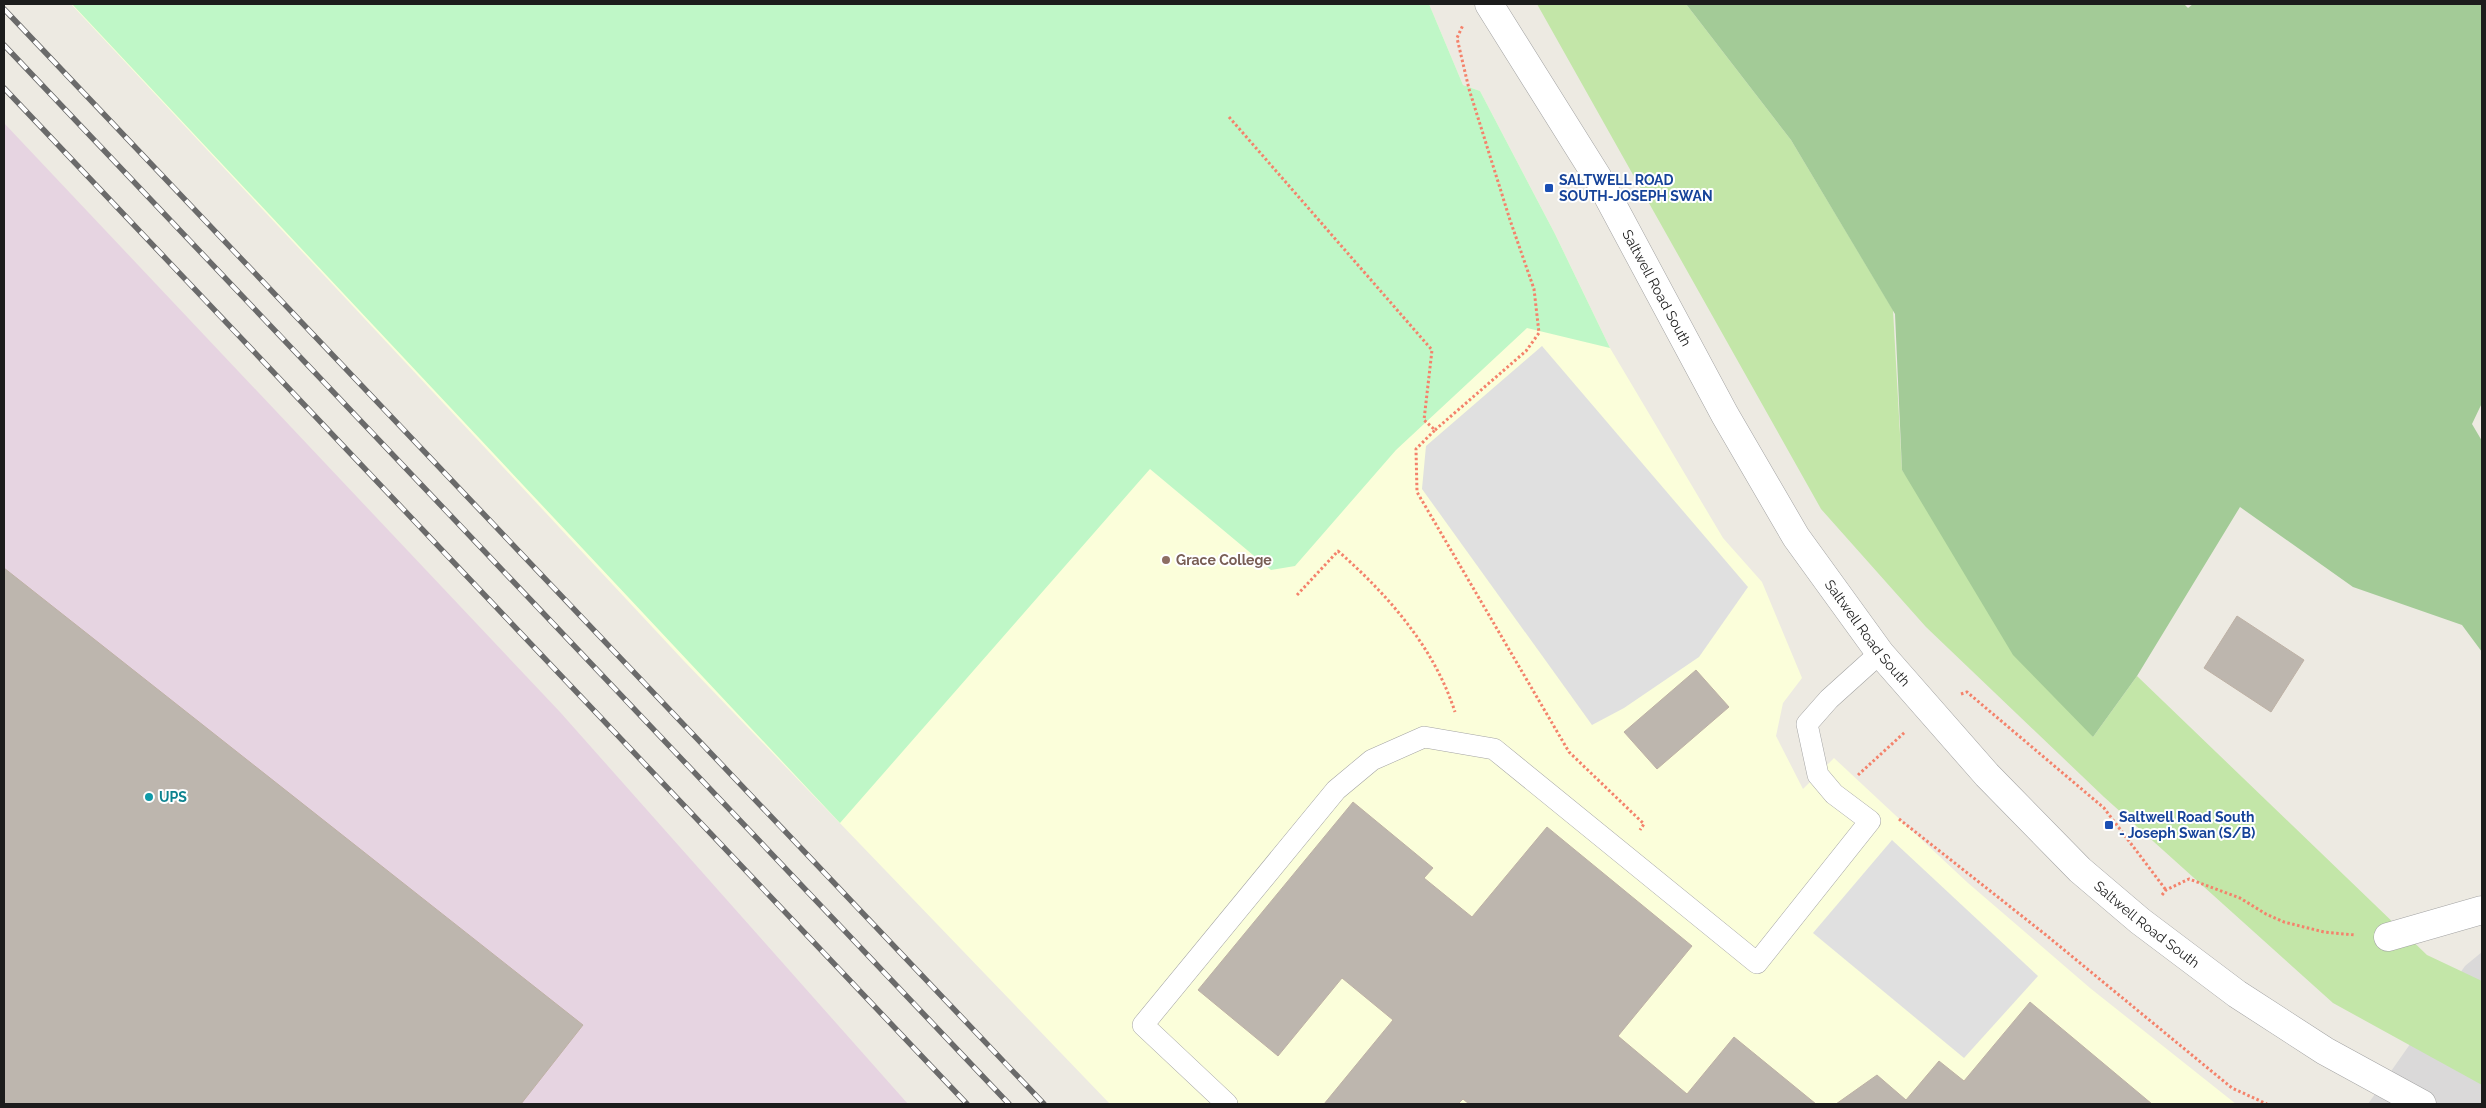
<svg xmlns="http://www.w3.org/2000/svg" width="2486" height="1108" font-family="Raleway,sans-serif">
<rect width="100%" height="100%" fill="#edeae2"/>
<!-- residential -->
<polygon fill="#dad9d9" points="2482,952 2482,1104 2368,1104 2465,966"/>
<!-- industrial -->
<polygon fill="#e6d4e1" points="4,123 560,712 908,1104 4,1104"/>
<!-- education -->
<polygon fill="#fbfeda" points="71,4 1429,4 1463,85 1480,91 1555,234 1610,348 1723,538 1762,582 1802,678 1783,703 1776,736 1803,789 1834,758 1968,883 2090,988 2236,1104 1110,1104 684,661"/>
<!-- grass -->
<polygon fill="#c3e6a8" points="1537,4 1686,4 1791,140 1893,310 1902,470 2093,737 2137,676 2427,955 2482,981 2482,1085 2333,1003 2104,797 1926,627 1821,509"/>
<!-- forest -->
<polygon fill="#a3cb97" points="1686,4 2184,4 2188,8 2193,4 2482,4 2482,403 2472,424 2482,441 2482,652 2462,625 2353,587 2240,507 2137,676 2093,737 2013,655 1902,470 1895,314 1791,140"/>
<!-- park -->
<polygon fill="#bff7c7" points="72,4 1429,4 1463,85 1480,91 1555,234 1610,348 1527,328 1396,450 1295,566 1271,570 1150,469 840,823"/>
<!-- parking -->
<g fill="#e0e0e0">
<polygon points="1542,346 1748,587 1699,657 1624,708 1592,725 1422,489 1426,446"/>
<polygon points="1892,840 2038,976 1964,1058 1813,933"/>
</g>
<!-- building -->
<g fill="#bdb6ae" stroke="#beb1a5">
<polygon points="4,568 583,1025 521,1104 4,1104"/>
<polygon points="2237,616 2304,660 2271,712 2204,668"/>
<polygon points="1696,670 1729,707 1657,769 1624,732"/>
<polygon points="1353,802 1433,868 1424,878 1472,917 1547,827 1692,946 1618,1036 1687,1094 1734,1037 1816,1104 1469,1104 1463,1099 1458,1104 1324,1104 1393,1020 1342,978 1278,1056 1198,990"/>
<polygon points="2030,1002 2152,1104 1836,1104 1877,1075 1906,1100 1939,1061 1964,1081"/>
</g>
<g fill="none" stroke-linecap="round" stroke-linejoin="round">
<!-- service casing -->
<g stroke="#a3a3a3" stroke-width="22">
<polyline id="service" points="1227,1104 1143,1025 1336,790 1372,760 1424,737 1494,749 1757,963 1870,821 1834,794 1818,775 1807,724 1829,699 1880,653"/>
</g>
<!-- minor casing -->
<g stroke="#a3a3a3" stroke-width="29">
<polyline id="minor" points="2388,937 2482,910"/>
</g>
<!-- tertiary casing -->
<g stroke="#a3a3a3" stroke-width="29">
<g id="tertiary">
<path id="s1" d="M1489,4l109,174 127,237 71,122 84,116 107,122 93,95 60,51 97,73 88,57 97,53"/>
</g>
</g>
<!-- path -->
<g stroke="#f4826b" stroke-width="3" stroke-dasharray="2.5 2.5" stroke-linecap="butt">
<polyline points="1229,117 1432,350 1424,420 1435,430 1416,449 1417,492 1569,752 1644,824 1640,830"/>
<polyline points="1435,430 1526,351 1539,333 1534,289 1510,220 1469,89 1457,38 1463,25"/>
<path d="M1297,595l41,-44c50,44 96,96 117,161"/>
<polyline points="1961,694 1967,692 2104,808 2166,890"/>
<polyline points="1858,775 1905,732"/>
<polyline points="1899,819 2046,935 2232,1088 2267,1104"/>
<polyline points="2162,895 2166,890 2189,879 2240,898 2266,914 2284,922 2324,932 2355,935"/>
</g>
<!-- service -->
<use href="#service" stroke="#fff" stroke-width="21"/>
<!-- minor -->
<use href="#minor" stroke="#fff" stroke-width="28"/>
<!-- tertiary -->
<use href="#tertiary" stroke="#fff" stroke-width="28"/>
<!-- rail casing -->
<g stroke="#6a6a6a" stroke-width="5.5">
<g id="rail">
<polyline points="4,9 1044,1104"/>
<polyline points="4,45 1009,1104"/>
<polyline points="4,88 967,1104"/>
</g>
</g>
<!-- rail -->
<use href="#rail" stroke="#fff" stroke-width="4" stroke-dasharray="11" stroke-linecap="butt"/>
</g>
<!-- markers -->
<g fill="#1a4fb4" stroke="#fff" stroke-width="2">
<rect x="1544" y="183" width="10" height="10" rx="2.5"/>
<rect x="2104" y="820" width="10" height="10" rx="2.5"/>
</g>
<circle fill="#8d6e63" stroke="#fff" stroke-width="2" cx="1166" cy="560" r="5"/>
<circle fill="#0f9aa8" stroke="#fff" stroke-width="2" cx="149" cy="797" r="5"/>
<g text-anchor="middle" stroke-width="4" stroke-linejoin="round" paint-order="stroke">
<!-- transit labels -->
<g font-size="14" font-weight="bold" fill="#164399" stroke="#fff" text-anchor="start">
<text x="1559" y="185">SALTWELL ROAD<tspan x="1559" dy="16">SOUTH-JOSEPH SWAN</tspan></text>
<text x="2119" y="822">Saltwell Road South<tspan x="2119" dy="16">- Joseph Swan (S/B)</tspan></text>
</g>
<!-- street labels -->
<g font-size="14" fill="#1c1c1c" stroke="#fff">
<text dy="5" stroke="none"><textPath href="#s1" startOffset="330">Saltwell Road South</textPath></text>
<text dy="5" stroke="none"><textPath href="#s1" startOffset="735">Saltwell Road South</textPath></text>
<text dy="5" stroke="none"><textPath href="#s1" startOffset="1140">Saltwell Road South</textPath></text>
</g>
<!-- education labels -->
<g font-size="14" font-weight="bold" fill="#785e54" stroke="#fff" text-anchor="start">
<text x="1176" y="565">Grace College</text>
</g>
<!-- culture labels -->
<g font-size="14" font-weight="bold" fill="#0d838f" stroke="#fff" text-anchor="start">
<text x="159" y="802">UPS</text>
</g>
</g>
<!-- border -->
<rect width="2486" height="1108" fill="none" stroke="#1c1c1c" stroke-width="10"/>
</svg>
